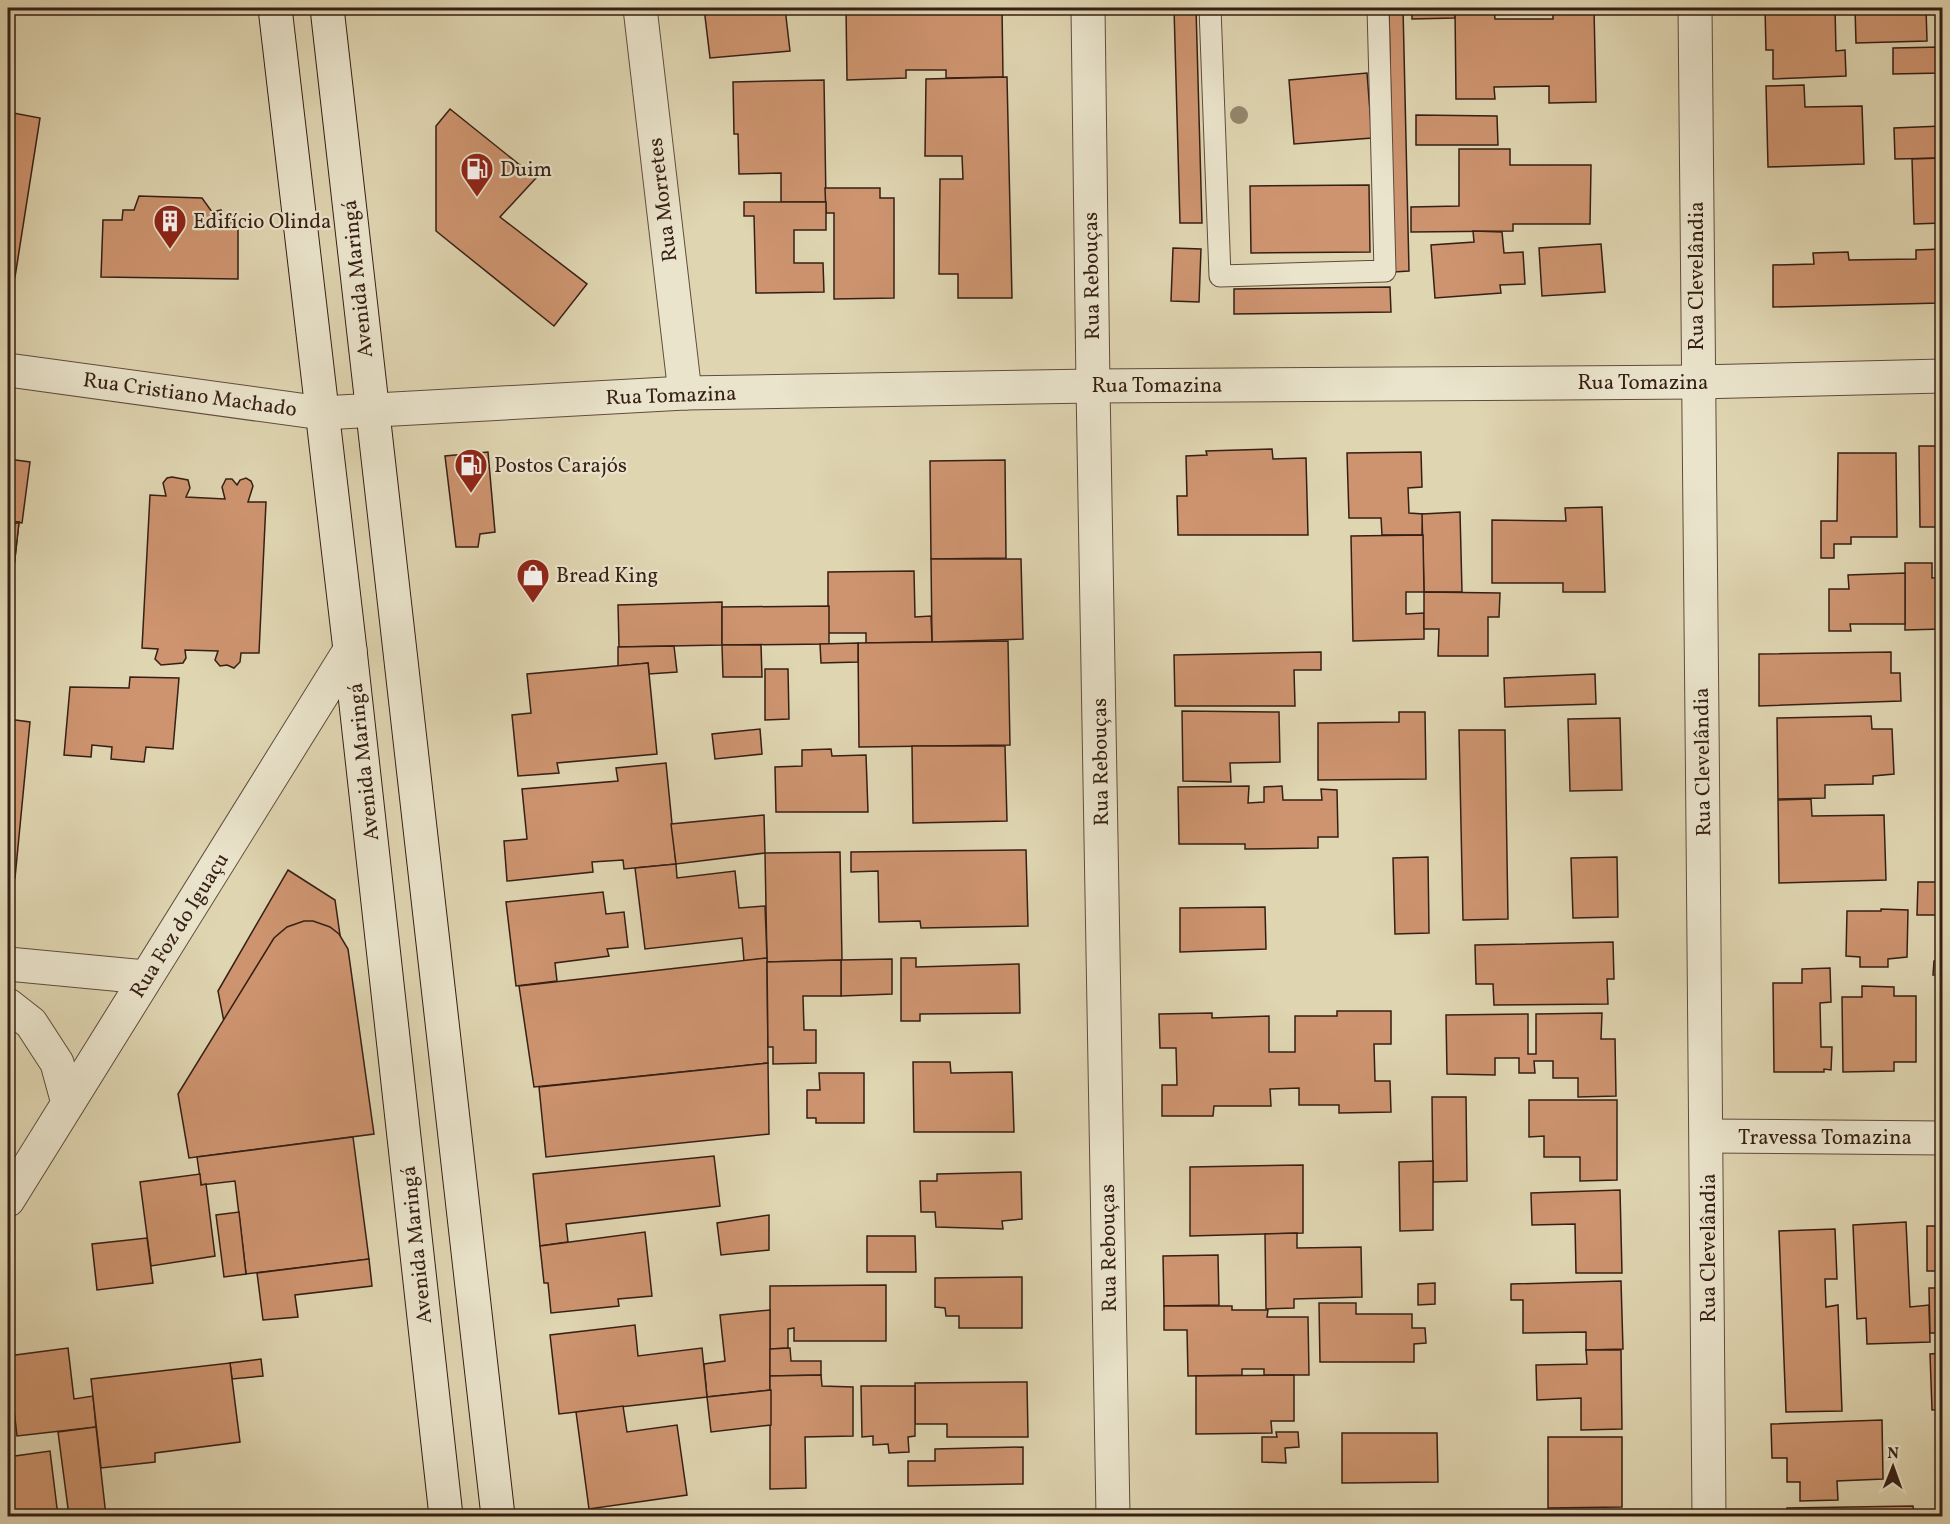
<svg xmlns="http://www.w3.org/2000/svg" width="1950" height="1524" font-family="Vollkorn,serif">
<rect width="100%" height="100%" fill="#dfd5b1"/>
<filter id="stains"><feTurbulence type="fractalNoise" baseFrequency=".00333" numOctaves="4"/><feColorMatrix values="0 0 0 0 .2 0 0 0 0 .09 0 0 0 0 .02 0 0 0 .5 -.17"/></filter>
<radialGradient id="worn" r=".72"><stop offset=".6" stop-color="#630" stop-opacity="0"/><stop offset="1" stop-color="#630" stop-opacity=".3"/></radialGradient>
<!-- building -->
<g fill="#cd946f" stroke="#361f15" stroke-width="1.5">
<polygon points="704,8 785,8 790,51 710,58"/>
<polygon points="846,8 1002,8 1003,77 946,78 946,70 906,70 906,78 847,80"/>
<polygon points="1174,8 1196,8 1202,223 1180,223"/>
<polygon points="1389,8 1403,8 1409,271 1394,272"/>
<polygon points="1412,8 1455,8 1455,18 1412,19"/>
<polygon points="1455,8 1494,8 1495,19 1553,19 1553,10 1594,9 1596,102 1549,103 1549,86 1494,87 1495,99 1456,99"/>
<polygon points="1765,8 1835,8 1836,51 1845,50 1846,76 1773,79 1773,50 1766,50"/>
<polygon points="1855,8 1926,8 1927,41 1856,43"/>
<polygon points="1942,47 1942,73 1893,74 1893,48"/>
<polygon points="1367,73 1372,138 1294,144 1289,80"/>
<polygon points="1007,77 1012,298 958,298 958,274 939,274 940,179 963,179 962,156 925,156 926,79"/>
<polygon points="824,80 826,202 781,202 781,173 739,174 738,134 734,134 733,82"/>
<polygon points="1804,85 1805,107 1862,106 1864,164 1768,167 1766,86"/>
<polygon points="450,109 536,178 500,217 587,284 554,326 436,231 436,126"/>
<polygon points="8,112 40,118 15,277 8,276"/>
<polygon points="1416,115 1497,116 1498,145 1416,145"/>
<polygon points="1942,126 1942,158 1895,159 1894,128"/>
<polygon points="1459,149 1510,149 1510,165 1591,165 1590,224 1513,224 1513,231 1411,232 1411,207 1459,206"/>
<polygon points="1942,158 1942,223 1914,224 1912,159"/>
<polygon points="1369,185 1370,252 1251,253 1250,186"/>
<polygon points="825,188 880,188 880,198 894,198 894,298 834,299 834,213 826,213"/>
<polygon points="139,196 202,198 212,212 221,210 222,222 238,223 238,279 101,277 103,220 122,220 123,210 134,210"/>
<polygon points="744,202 826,202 826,230 794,230 794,263 823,263 824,292 756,293 754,216 744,216"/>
<polygon points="1473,231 1502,232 1504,253 1523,252 1525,284 1500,285 1501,293 1435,298 1431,245 1474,242"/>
<polygon points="1601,244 1605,292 1542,296 1539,248"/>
<polygon points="1173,248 1201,249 1199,302 1171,301"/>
<polygon points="1942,249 1942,279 1939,279 1940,303 1773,307 1773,265 1814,264 1813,253 1848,252 1849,260 1916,259 1916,250"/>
<polygon points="1390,287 1391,312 1234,314 1234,289"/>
<polygon points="1919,446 1942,446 1942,527 1920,527"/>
<polygon points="1272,449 1273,459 1306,458 1308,535 1178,535 1177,496 1187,496 1186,456 1207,455 1206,451"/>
<polygon points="488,452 495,532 480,534 478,547 456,547 445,456"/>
<polygon points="1421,452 1422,487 1408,488 1409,513 1423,514 1422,535 1382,535 1381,518 1349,518 1347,453"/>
<polygon points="1838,453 1896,453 1897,537 1851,537 1851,544 1834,544 1834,558 1821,558 1821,521 1837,521"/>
<polygon points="8,459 30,462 22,523 8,521"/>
<polygon points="1005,460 1006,558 931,559 930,461"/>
<polygon points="172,477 188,480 190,488 186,497 225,499 222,487 226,479 232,479 237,485 240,480 246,478 251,481 253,486 248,502 266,502 259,653 241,653 240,662 234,668 227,665 220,666 215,660 218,651 185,650 186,658 183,663 161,665 155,659 158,649 142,648 150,495 166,496 163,483 167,478"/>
<polygon points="1602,507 1605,592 1563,592 1563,583 1492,583 1492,520 1566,521 1565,508"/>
<polygon points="1460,512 1462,592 1424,592 1422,514"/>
<polygon points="8,521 19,522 14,567 8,567"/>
<polygon points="19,522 14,567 8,567 8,527"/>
<polygon points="1423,535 1424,592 1406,592 1406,614 1424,613 1424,639 1353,641 1351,536"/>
<polygon points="931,559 1021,559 1023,639 932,642"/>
<polygon points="1905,563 1932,563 1932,578 1942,577 1942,629 1905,630"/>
<polygon points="914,571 915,617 931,616 932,642 866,643 866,633 828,633 828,572"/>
<polygon points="1905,573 1905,624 1850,624 1851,631 1829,631 1829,589 1849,589 1848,575"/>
<polygon points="1424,592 1500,593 1499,617 1488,617 1488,656 1438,656 1439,629 1424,629"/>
<polygon points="722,602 722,645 619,647 618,605"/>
<polygon points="829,606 829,644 722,645 722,607"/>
<polygon points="1008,641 1010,745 859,747 858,643"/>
<polygon points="858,643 858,662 821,663 820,644"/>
<polygon points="722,645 761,645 762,677 723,677"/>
<polygon points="674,646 677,672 649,674 648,663 618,666 618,647"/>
<polygon points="1321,652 1321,670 1294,670 1295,706 1175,706 1174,655"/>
<polygon points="1891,652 1891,673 1900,673 1901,701 1759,706 1759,654"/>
<polygon points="648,663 657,754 557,763 559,773 518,776 512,715 531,713 527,674"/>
<polygon points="765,669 788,669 789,719 765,720"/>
<polygon points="1595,674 1596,704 1505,707 1504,678"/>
<polygon points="130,677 179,678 173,749 146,747 144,762 111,759 112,747 92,745 91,757 64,755 70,687 129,688"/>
<polygon points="1182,711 1279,712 1280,762 1230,763 1231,782 1183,781"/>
<polygon points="1399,712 1425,712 1426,779 1318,780 1318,723 1399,722"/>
<polygon points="1871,716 1872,729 1892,729 1894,774 1873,776 1873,784 1825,785 1825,798 1778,799 1777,718"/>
<polygon points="1620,718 1622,790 1570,791 1568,719"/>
<polygon points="8,719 30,722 15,878 8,877"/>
<polygon points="760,729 762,754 715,759 712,734"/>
<polygon points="1459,730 1505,730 1508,919 1463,920"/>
<polygon points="912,746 1005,746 1007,821 913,823"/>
<polygon points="831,749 832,756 866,755 868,812 776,812 775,767 802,766 802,750"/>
<polygon points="666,763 676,864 624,869 623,860 592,862 593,872 507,881 504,841 527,839 522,789 618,781 616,768"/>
<polygon points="1249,786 1248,803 1264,802 1264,787 1282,786 1283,800 1322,800 1321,789 1337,790 1338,837 1318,837 1318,848 1245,849 1245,844 1179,844 1178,787"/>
<polygon points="1811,799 1812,816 1884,815 1886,880 1779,883 1778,800"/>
<polygon points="764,815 765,853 676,864 671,824"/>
<polygon points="1026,850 1028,926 921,928 920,921 879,922 878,871 851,872 851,852"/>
<polygon points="840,852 842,960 767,962 765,853"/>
<polygon points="1428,857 1429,933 1395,934 1393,858"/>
<polygon points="1617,857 1618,917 1573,918 1571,858"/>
<polygon points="676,864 677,878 735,871 739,908 765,906 767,958 744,961 742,938 645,949 635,868"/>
<polygon points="288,870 335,900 354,1033 324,1079 275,1080 272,1054 225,1027 218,991"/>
<polygon points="1918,882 1942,882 1942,915 1917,915"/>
<polygon points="603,892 606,914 624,912 628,947 607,949 609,956 555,963 557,981 516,986 506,902"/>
<polygon points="1265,907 1266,949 1180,952 1180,908"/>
<polygon points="1881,909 1908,910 1907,957 1888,959 1888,967 1860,967 1860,957 1846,956 1847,911 1881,911"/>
<polygon points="304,921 313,921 330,927 339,934 348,949 374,1134 189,1158 178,1094 274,938 287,927"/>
<polygon points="1613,942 1614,979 1607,979 1608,1004 1494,1005 1493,984 1476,984 1475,945"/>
<polygon points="1940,956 1942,956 1942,1067 1936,1067 1937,975 1933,975 1934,961 1941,961"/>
<polygon points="767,958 768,1063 534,1087 519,986"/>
<polygon points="901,958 916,958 916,967 1019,964 1020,1013 920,1014 920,1021 901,1021"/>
<polygon points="892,959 892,994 841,996 841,960"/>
<polygon points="841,960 841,996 803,996 804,1030 816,1030 816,1063 773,1064 773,1047 768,1047 767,962"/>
<polygon points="1830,968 1831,1002 1820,1003 1821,1047 1832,1047 1831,1070 1824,1069 1824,1072 1774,1072 1773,983 1802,983 1802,969"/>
<polygon points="1862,986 1894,987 1894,996 1916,996 1916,1062 1894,1062 1894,1071 1843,1072 1842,997 1862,997"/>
<polygon points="1337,1011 1391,1011 1391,1044 1374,1044 1375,1081 1390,1081 1391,1112 1339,1113 1339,1105 1299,1105 1299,1088 1270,1089 1271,1106 1214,1106 1213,1116 1162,1116 1162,1085 1177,1085 1176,1048 1160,1048 1159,1014 1212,1013 1212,1018 1269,1016 1269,1052 1295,1052 1295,1016 1337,1016"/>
<polygon points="1602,1013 1601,1039 1615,1039 1616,1096 1578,1097 1578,1078 1553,1078 1553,1061 1534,1061 1535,1073 1519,1073 1519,1058 1495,1058 1495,1075 1447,1074 1446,1015 1528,1014 1528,1054 1536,1054 1536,1014"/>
<polygon points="913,1062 950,1062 951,1073 1012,1072 1014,1132 914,1132"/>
<polygon points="768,1063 769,1134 546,1157 539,1087"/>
<polygon points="819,1073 864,1073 864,1123 816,1123 816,1118 807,1118 807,1090 820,1090"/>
<polygon points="1432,1097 1466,1097 1467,1181 1433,1182"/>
<polygon points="1529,1100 1617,1100 1617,1180 1580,1181 1580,1157 1544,1157 1544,1136 1529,1137"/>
<polygon points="353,1137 369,1259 246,1274 235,1181 201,1185 197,1157"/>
<polygon points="714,1156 720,1206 566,1224 568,1242 540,1246 533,1174"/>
<polygon points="1433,1161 1433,1230 1400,1231 1399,1162"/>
<polygon points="1303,1165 1303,1233 1190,1236 1190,1167"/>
<polygon points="1021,1172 1022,1219 1002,1221 1003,1229 936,1227 935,1212 921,1212 920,1181 937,1181 937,1174"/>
<polygon points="200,1174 201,1185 206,1184 215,1256 151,1266 140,1182"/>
<polygon points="1620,1190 1622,1273 1576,1273 1575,1224 1532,1225 1531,1193"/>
<polygon points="239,1212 246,1274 224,1277 216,1215"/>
<polygon points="769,1215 769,1250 721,1255 717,1223"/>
<polygon points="1906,1222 1910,1307 1929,1305 1930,1342 1867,1344 1866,1318 1857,1319 1853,1225"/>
<rect x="1927" y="1226" width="15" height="45"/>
<polygon points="1835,1229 1837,1279 1825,1279 1826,1307 1838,1305 1842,1411 1786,1412 1779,1231"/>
<polygon points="645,1232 652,1296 618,1299 619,1306 551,1313 548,1283 544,1283 540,1246"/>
<polygon points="1297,1233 1297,1248 1361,1247 1362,1297 1294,1299 1294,1308 1266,1309 1265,1234"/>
<polygon points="867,1236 915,1236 916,1272 867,1272"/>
<polygon points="147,1238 153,1283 97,1290 92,1244"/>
<polygon points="1218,1255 1219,1305 1164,1306 1163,1256"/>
<polygon points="369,1259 372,1286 295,1295 298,1317 263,1320 257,1273"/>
<polygon points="1022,1277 1022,1328 959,1328 959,1316 946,1316 945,1308 935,1307 935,1278"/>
<polygon points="1621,1281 1623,1349 1586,1350 1586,1332 1523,1333 1523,1300 1511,1300 1511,1284"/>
<polygon points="1435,1283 1435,1304 1418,1305 1418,1284"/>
<polygon points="886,1285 886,1341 794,1341 794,1328 788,1329 788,1348 770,1349 770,1286"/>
<polygon points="1929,1288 1942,1288 1942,1333 1930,1333"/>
<polygon points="1319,1303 1356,1303 1356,1314 1412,1314 1412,1328 1425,1328 1426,1343 1414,1344 1414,1362 1320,1362"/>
<polygon points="1164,1306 1232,1306 1232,1310 1268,1310 1267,1317 1308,1317 1309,1375 1264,1375 1264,1369 1242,1369 1242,1375 1188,1376 1187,1330 1164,1330"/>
<polygon points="770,1310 770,1390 707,1397 704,1364 725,1361 720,1315"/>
<polygon points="635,1325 638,1356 702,1348 707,1397 559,1414 550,1335"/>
<polygon points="68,1348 74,1399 93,1396 96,1427 17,1436 8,1356"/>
<polygon points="790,1348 791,1361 821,1361 821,1375 770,1376 770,1349"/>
<polygon points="1586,1350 1621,1350 1622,1429 1581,1430 1581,1398 1537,1400 1536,1365 1587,1364"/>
<polygon points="1942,1353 1942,1409 1932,1410 1930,1354"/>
<polygon points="261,1359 263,1376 232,1379 230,1363"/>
<polygon points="230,1363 240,1442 155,1453 155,1462 101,1468 91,1379"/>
<polygon points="821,1375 822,1386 853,1387 853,1436 805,1437 806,1488 770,1489 770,1376"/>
<polygon points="1294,1375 1294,1421 1271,1421 1272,1433 1196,1434 1196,1376"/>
<polygon points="1027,1382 1028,1437 947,1437 947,1424 915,1424 915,1383"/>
<polygon points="861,1386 915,1386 915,1436 908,1437 909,1452 889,1453 888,1444 873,1445 873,1436 862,1437"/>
<polygon points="771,1390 771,1425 711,1432 707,1397"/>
<polygon points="623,1406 627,1432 677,1425 687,1495 589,1509 576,1412"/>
<polygon points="1882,1420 1883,1479 1837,1481 1838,1500 1800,1501 1800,1482 1787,1482 1787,1458 1772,1458 1771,1424"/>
<polygon points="96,1427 106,1516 69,1516 58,1432"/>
<polygon points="1276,1432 1298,1432 1299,1447 1285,1448 1286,1463 1262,1462 1262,1437 1277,1437"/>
<polygon points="1342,1433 1437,1433 1438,1482 1342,1483"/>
<polygon points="1548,1437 1622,1437 1622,1507 1548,1508"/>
<polygon points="1023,1447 1023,1484 908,1486 908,1461 935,1461 935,1449"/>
<polygon points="50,1451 58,1516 8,1516 8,1457"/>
<polygon points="1913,1506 1914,1516 1787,1516 1787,1508"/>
</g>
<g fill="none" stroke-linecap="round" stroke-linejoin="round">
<!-- service casing -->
<g stroke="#604c3c" stroke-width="23">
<polyline id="service" points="1210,8 1220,276 1385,271 1378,8"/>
</g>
<!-- minor casing -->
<g stroke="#604c3c" stroke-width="35">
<g id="minor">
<polyline points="640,8 685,393"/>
<polyline points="1088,8 1093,386 1113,1516"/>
<path d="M1695,8c2,503 13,1005 14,1508"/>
<polyline points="8,370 322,413 685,393 1093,386 1697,382 1942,376"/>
<polyline points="8,964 145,977"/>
<polyline points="8,1005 31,1023 57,1063 68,1103"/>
<polyline points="1708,1136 1942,1138"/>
<polyline points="8,1200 350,650"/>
</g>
</g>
<!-- secondary casing -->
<g stroke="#361f15" stroke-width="35">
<g id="secondary">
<polyline points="275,8 350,650 446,1516"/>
<polyline points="327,8 498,1516"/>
</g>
</g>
<!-- service -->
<use href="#service" stroke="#eae4cc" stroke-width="21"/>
<!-- minor -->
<use href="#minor" stroke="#eae4cc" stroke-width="33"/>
<!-- secondary -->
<use href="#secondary" stroke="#eae4cc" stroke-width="33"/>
</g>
<!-- trees -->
<circle fill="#94866b" cx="1239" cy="115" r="9"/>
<!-- icons -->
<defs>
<g id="fuel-pin" transform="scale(1.725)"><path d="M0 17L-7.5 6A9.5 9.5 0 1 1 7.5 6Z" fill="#8f2418" stroke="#eae4cc"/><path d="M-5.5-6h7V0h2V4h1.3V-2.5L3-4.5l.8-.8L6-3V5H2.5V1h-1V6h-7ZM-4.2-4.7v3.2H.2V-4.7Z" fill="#fff"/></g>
<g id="building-pin" transform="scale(1.725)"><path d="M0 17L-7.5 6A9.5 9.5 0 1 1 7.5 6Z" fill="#8f2418" stroke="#eae4cc"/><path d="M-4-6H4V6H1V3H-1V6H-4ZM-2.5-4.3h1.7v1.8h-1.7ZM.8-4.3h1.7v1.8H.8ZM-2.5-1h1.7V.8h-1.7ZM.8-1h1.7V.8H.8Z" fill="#fff"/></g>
<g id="shop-pin" transform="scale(1.725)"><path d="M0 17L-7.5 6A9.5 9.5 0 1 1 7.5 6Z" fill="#8f2418" stroke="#eae4cc"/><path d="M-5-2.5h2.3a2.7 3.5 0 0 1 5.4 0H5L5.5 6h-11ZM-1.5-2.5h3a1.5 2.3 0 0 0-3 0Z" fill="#fff"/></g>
</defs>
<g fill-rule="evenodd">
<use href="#fuel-pin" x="477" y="169"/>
<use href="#building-pin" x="170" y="221"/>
<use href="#fuel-pin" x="471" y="465"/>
<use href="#shop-pin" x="533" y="575"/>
</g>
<g text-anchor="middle" stroke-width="4.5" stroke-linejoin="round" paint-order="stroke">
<!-- poi labels -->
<g font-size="21" fill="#361f15" stroke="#eae4cc" text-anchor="start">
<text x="500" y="176">Duim</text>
<text x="193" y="228">Edifício Olinda</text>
<text x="494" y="472">Postos Carajós</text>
<text x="556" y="582">Bread King</text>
</g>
<!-- street labels -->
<g font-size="21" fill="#361f15" stroke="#eae4cc">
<text transform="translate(662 200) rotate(-97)" y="7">Rua Morretes</text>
<text transform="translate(1091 276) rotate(-91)" y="7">Rua Rebouças</text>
<text transform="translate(1696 276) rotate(-90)" y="7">Rua Clevelândia</text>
<text transform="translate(357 279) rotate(-96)" y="7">Avenida Maringá</text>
<text x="1643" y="389">Rua Tomazina</text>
<text x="1157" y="392">Rua Tomazina</text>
<text transform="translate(190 394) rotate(8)" y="7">Rua Cristiano Machado</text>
<text transform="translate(671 395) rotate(-2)" y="7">Rua Tomazina</text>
<text transform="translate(363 762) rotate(-96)" y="7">Avenida Maringá</text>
<text transform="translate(1100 762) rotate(-91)" y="7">Rua Rebouças</text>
<text transform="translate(1702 762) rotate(-91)" y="7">Rua Clevelândia</text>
<text transform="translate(179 925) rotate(-58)" y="7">Rua Foz do Iguaçu</text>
<text x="1825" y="1144">Travessa Tomazina</text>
<text transform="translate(416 1245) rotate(-96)" y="7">Avenida Maringá</text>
<text transform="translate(1108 1248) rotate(-91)" y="7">Rua Rebouças</text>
<text transform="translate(1708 1248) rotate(-90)" y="7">Rua Clevelândia</text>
</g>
</g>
<!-- margin -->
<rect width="1950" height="1524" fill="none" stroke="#dfd5b1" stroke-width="30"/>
<rect x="9" y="9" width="1932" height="1506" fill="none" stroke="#361f15" stroke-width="3"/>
<rect x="15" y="15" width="1920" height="1494" fill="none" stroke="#361f15" stroke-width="1.5"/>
<!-- north arrow -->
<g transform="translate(1893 1467) rotate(1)" stroke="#eae4cc" stroke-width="4.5" paint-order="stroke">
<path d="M0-4.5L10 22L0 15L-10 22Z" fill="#361f15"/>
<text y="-9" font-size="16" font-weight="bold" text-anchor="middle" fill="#361f15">N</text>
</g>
<rect width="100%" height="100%" filter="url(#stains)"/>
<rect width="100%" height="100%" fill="url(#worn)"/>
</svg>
